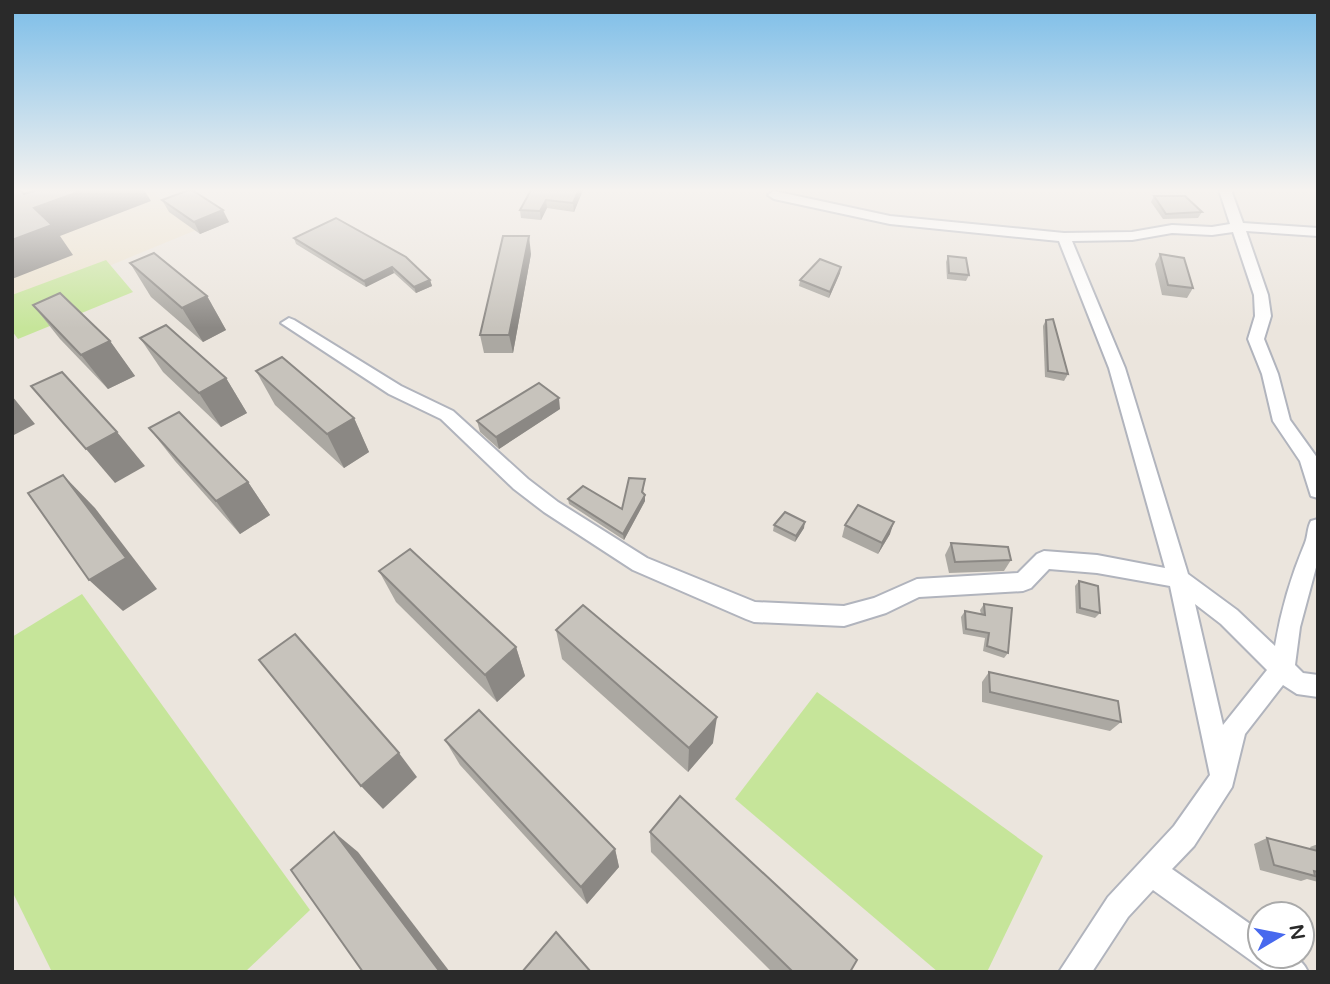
<svg xmlns="http://www.w3.org/2000/svg" width="1330" height="984" font-family="'Varela Round',sans-serif">
<rect width="100%" height="100%" fill="#ebe5dd"/>
<!-- education -->
<polygon fill="#ece2ce" points="12,190 151,190 196,230 12,306"/>
<!-- pitch -->
<g fill="#c6e59a">
<polygon points="106,260 133,292 18,339 12,331 12,295"/>
<polygon points="82,594 310,910 245,972 52,972 12,891 12,637"/>
<polygon points="817,692 1043,856 987,972 938,972 735,799"/>
</g>
<g fill="none" stroke-linecap="round" stroke-linejoin="round">
<!-- street casing -->
<g stroke="#b1b4bd" stroke-width="4">
<path id="street" d="M1219,190h12l12,33 75,5v8l-72,-5 22,64 3,21 -7,23 14,35 12,46 28,39v39l-7,-2 -11,-35 -27,-40 -11,-47 -14,-35 7,-23 -1,-21 -21,-63 -21,3 -40,-2 -40,7 -60,1 53,127 63,206 49,36 38,36c6,-36 16,-70 30,-103 3,-7 2,-15 6,-22l7,-2v41l-18,67 -5,38 8,8 15,2v22l-21,-3 -14,-9 -38,49 -13,53 -38,59 -22,23 88,62v25c20,0 39,-5 48,16h-41l-114,-82 -25,27 -36,55h-33l49,-75 66,-71 36,-51 -40,-189 -73,-13 -48,-4 -18,19 -8,3 -104,6 -33,16 -42,13 -90,-4 -8,-3 -113,-49 -89,-58 -30,-23 -73,-70 -52,-25 -108,-71 8,-5 5,2 107,66 52,25 75,68 30,23 89,56 108,44 89,4 30,-8 43,-19 101,-6 19,-19 7,-3 53,4 68,13 -56,-200 -50,-127 -169,-17 -116,-25 -6,-4 6,-4 116,25 174,17 68,-1 40,-7 40,2 18,-3zM1195,604l26,20 46,46 -44,55z"/>
</g>
<!-- street -->
<use href="#street" fill="#fff" fill-rule="evenodd"/>
</g>
<!-- wall -->
<g fill="#aba8a2">
<polygon points="531,190 583,190 574,212 547,208 541,220 521,218 520,210"/>
<polygon points="1154,196 1202,212 1198,218 1163,219 1151,202"/>
<polygon points="162,200 229,222 200,234 169,212"/>
<polygon points="336,218 430,280 432,286 416,293 394,273 366,287 296,244 294,238"/>
<polygon points="531,254 513,353 484,353 480,335"/>
<polygon points="1160,254 1193,288 1187,298 1162,295 1155,264"/>
<polygon points="948,256 969,275 966,281 947,279 946,262"/>
<polygon points="130,263 207,296 226,330 203,342 151,297"/>
<polygon points="840,273 829,298 799,286 800,280"/>
<polygon points="33,305 110,341 135,376 108,389 60,339"/>
<polygon points="1046,320 1068,374 1064,381 1045,377 1043,326"/>
<polygon points="140,338 226,378 247,413 221,427 163,372"/>
<polygon points="256,371 354,418 369,452 344,468 275,405"/>
<polygon points="560,409 499,449 480,432 477,421"/>
<polygon points="149,428 248,482 270,515 240,534 175,461"/>
<polygon points="645,479 643,493 645,501 624,540 569,504 568,499 622,509"/>
<polygon points="774,525 804,528 795,542 773,531"/>
<polygon points="845,525 890,534 878,554 842,537"/>
<polygon points="951,543 1011,560 1004,571 949,573 945,555"/>
<polygon points="379,571 516,647 525,676 497,702 396,602"/>
<polygon points="1079,581 1100,613 1095,618 1076,613 1075,586"/>
<polygon points="984,604 1008,653 1004,658 983,651 985,638 963,634 961,617 965,611 981,614 980,610"/>
<polygon points="556,630 713,743 688,772 562,659"/>
<polygon points="989,672 1121,722 1110,731 982,702 982,682"/>
<polygon points="445,740 615,849 619,867 587,904 460,765"/>
<polygon points="650,832 850,972 772,972 651,852"/>
<polygon points="1267,838 1311,849 1310,847 1318,844 1318,882 1307,879 1301,881 1260,870 1254,844"/>
</g>
<!-- shaded-wall -->
<g fill="#8b8884">
<polygon points="84,190 144,190 151,201 60,236 73,255 12,279 12,240 34,208"/>
<polygon points="579,190 583,190 574,212 573,203"/>
<polygon points="546,200 547,208 541,220 540,211"/>
<polygon points="223,210 229,222 200,234 194,222"/>
<polygon points="529,236 531,254 513,353 509,335"/>
<polygon points="392,267 394,273 366,287 364,281"/>
<polygon points="841,267 840,273 829,298 830,292"/>
<polygon points="430,280 432,286 416,293 414,287"/>
<polygon points="207,296 226,330 203,342 182,308"/>
<polygon points="110,341 135,376 108,389 81,355"/>
<polygon points="226,378 247,413 221,427 199,393"/>
<polygon points="12,396 35,424 12,436"/>
<polygon points="559,398 560,409 499,449 496,437"/>
<polygon points="354,418 369,452 344,468 327,434"/>
<polygon points="117,432 145,466 115,483 86,449"/>
<polygon points="63,475 95,508 157,589 123,611 89,580"/>
<polygon points="248,482 270,515 240,534 216,501"/>
<polygon points="645,495 645,501 624,540 623,534"/>
<polygon points="805,522 804,528 795,542 796,536"/>
<polygon points="894,522 890,534 878,554 882,543"/>
<polygon points="516,647 525,676 497,702 485,675"/>
<polygon points="717,717 713,743 688,772 689,748"/>
<polygon points="399,753 417,777 383,809 361,786"/>
<polygon points="334,832 358,852 450,972 440,972"/>
<polygon points="615,849 619,867 587,904 581,887"/>
</g>
<!-- building -->
<g fill="#c7c3bc" stroke="#8b8884" stroke-width="2">
<polygon points="12,190 20,190 24,194 36,190 84,190 34,208 52,225 12,240"/>
<polygon points="189,190 192,190 223,210 194,222 162,200"/>
<polygon points="531,190 579,190 573,203 546,200 540,211 520,210"/>
<polygon points="1154,196 1185,196 1202,212 1166,214"/>
<polygon points="336,218 406,257 430,280 414,287 392,267 364,281 294,238"/>
<polygon points="503,236 529,236 509,335 480,335"/>
<polygon points="154,253 207,296 182,308 130,263"/>
<polygon points="1160,254 1184,258 1193,288 1168,285"/>
<polygon points="948,256 966,258 969,275 949,273"/>
<polygon points="820,259 841,267 830,292 800,280"/>
<polygon points="60,293 110,341 81,355 33,305"/>
<polygon points="1053,319 1068,374 1048,371 1046,320"/>
<polygon points="166,325 226,378 199,393 140,338"/>
<polygon points="282,357 354,418 327,434 256,371"/>
<polygon points="62,372 117,432 86,449 31,386"/>
<polygon points="539,383 559,398 496,437 477,421"/>
<polygon points="179,412 248,482 216,501 149,428"/>
<polygon points="63,475 126,558 89,580 28,493"/>
<polygon points="629,478 645,479 642,492 645,495 623,534 568,499 583,486 622,509"/>
<polygon points="858,505 894,522 882,543 845,525"/>
<polygon points="785,512 805,522 796,536 774,525"/>
<polygon points="951,543 1008,547 1011,560 955,562"/>
<polygon points="410,549 516,647 485,675 379,571"/>
<polygon points="1079,581 1098,586 1100,613 1080,608"/>
<polygon points="984,604 1012,608 1008,653 987,646 989,633 966,629 965,611 985,615"/>
<polygon points="583,605 717,717 689,748 556,630"/>
<polygon points="295,634 399,753 361,786 259,660"/>
<polygon points="989,672 1118,701 1121,722 990,692"/>
<polygon points="479,710 615,849 581,887 445,740"/>
<polygon points="680,796 857,960 850,972 793,972 650,832"/>
<polygon points="334,832 440,972 363,972 291,870"/>
<polygon points="1267,838 1318,851 1318,872 1314,871 1315,876 1274,865"/>
<polygon points="556,932 591,972 522,972"/>
</g>
<!-- sky -->
<linearGradient id="sky" x2="0" y2="1"><stop stop-color="#7bbde8"/><stop offset="0.58" stop-color="#f6f3f0"/><stop offset="1" stop-color="#f6f3f0" stop-opacity="0"/></linearGradient>
<rect width="1330" height="328" fill="url(#sky)"/>
<!-- border -->
<rect width="1330" height="984" fill="none" stroke="#2a2a2a" stroke-width="28"/>
<!-- north arrow -->
<g transform="translate(1281 935) rotate(80)"><circle r="33" fill="#ffffff" stroke="#aaaaaa" stroke-width="2"/>
<path d="M0-5L12 26L0 18L-12 26Z" fill="#4869ee"/>
<text y="-10" font-size="19" font-weight="bold" text-anchor="middle" fill="#2a2a2a">N</text>
</g>
</svg>
